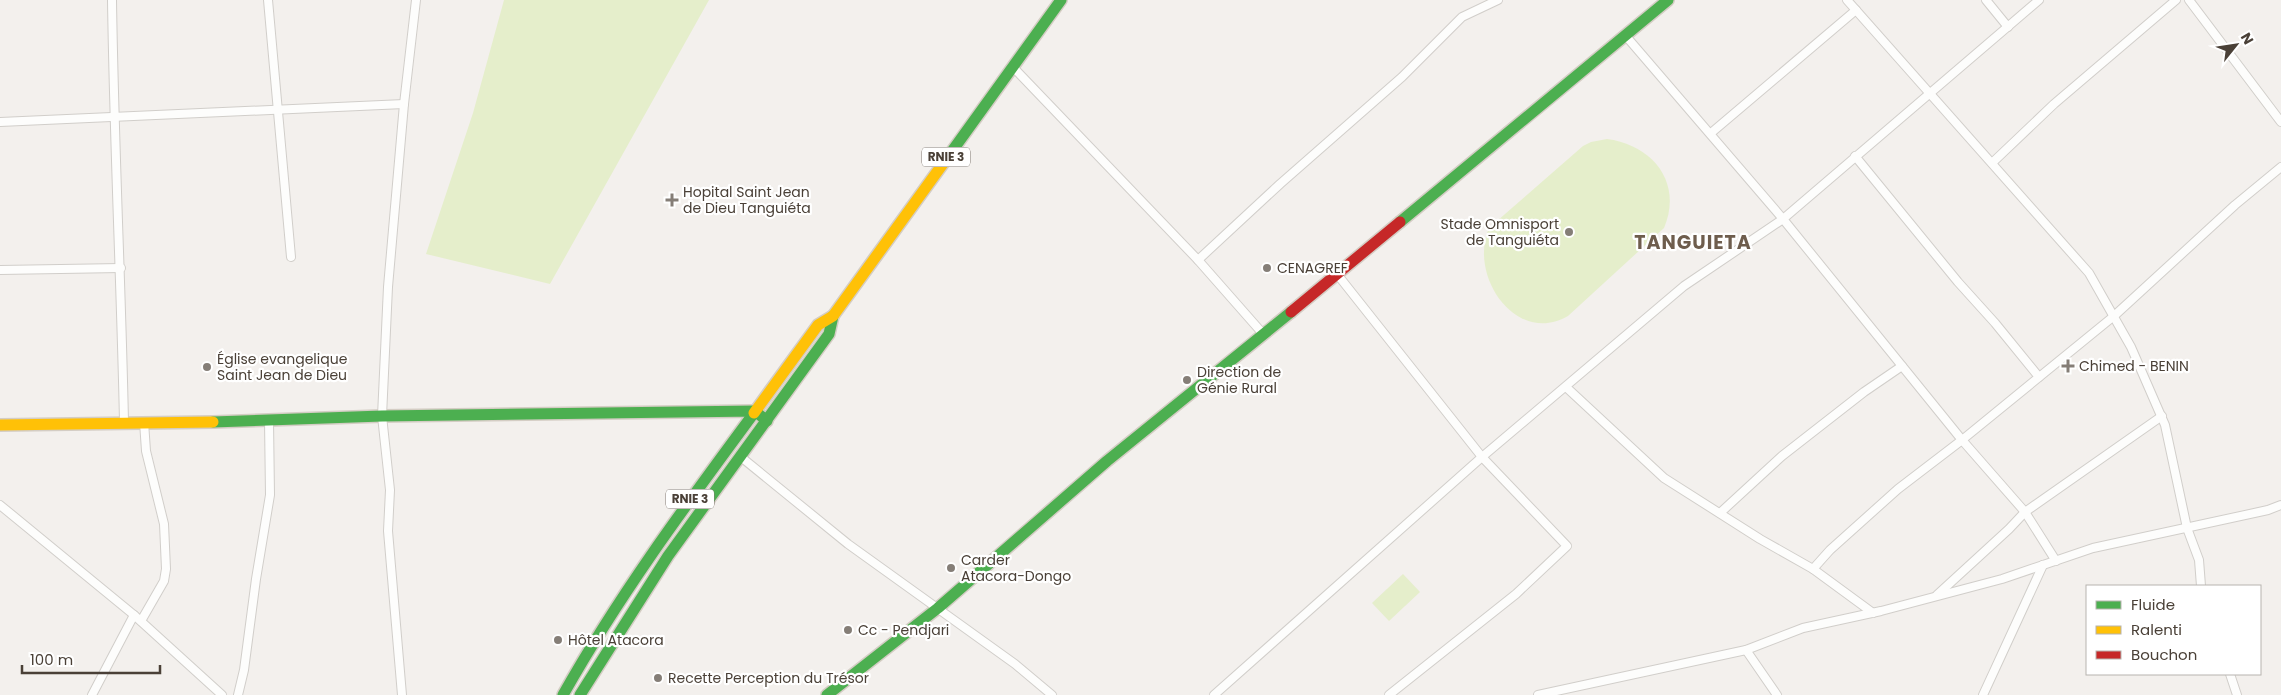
<svg xmlns="http://www.w3.org/2000/svg" width="2281" height="695" font-family="Poppins,sans-serif">
<rect width="100%" height="100%" fill="#f3f0ed"/>
<!-- park -->
<g fill="#e5eecb">
<polygon points="504,0 709,0 550,284 426,254 473,113"/>
<path d="M1607,139c46,6 76,44 57,89l-96,88c-52,30 -100,-40 -79,-88l94,-82 8,-4z"/>
<polygon points="1403,574 1420,592 1389,621 1372,603"/>
</g>
<g fill="none" stroke-linecap="round" stroke-linejoin="round">
<!-- street casing -->
<g stroke="#d1ceca" stroke-width="10">
<g id="street">
<path d="M112,0c2,141 9,281 12,421"/>
<polyline points="268,0 291,257"/>
<polyline points="1847,0 2089,273 2131,347 2165,425 2187,528 2199,560 2201,586"/>
<polyline points="1986,0 2008,27"/>
<polyline points="2189,0 2281,122"/>
<polyline points="1625,35 1783,219 1962,440 2025,512 2056,561"/>
<polyline points="1012,66 1198,260 1264,335"/>
<polyline points="0,122 404,104"/>
<polyline points="1711,133 1856,10"/>
<polyline points="1855,156 1958,282 1995,323 2039,377"/>
<polyline points="1992,163 2054,104 2176,0"/>
<polyline points="1198,260 1280,184 1402,77 1462,17 1498,0"/>
<polyline points="0,270 121,268"/>
<polyline points="1337,274 1482,457 1567,546 1516,594 1389,695"/>
<polyline points="1566,387 1664,478 1760,539 1813,569 1873,613"/>
<polyline points="741,457 848,544 1015,664 1052,695"/>
<polyline points="0,505 134,615 222,695"/>
<polyline points="1720,513 1782,456 1864,392 1902,366"/>
<polyline points="1813,569 1830,550 1898,489 1962,440 2114,316 2235,205 2281,167"/>
<polyline points="1937,595 2009,529 2025,512 2162,416"/>
<polyline points="141,621 164,581 166,569 164,524 146,451 144,422"/>
<polyline points="1746,650 1777,695"/>
<polyline points="2230,674 2237,695"/>
<polyline points="92,695 134,615"/>
<polyline points="238,695 244,670 256,579 270,495 269,421"/>
<polyline points="402,695 388,531 390,490 382,416 388,287 404,104 416,0"/>
<polyline points="1214,695 1482,457 1684,286 1783,219 2039,0"/>
<polyline points="1538,695 1746,650 1803,628 1881,611 2002,579 2093,548 2268,510 2281,505"/>
<polyline points="1983,695 2043,565"/>
</g>
</g>
<!-- fast casing -->
<g stroke="#d4cdc4" stroke-width="14">
<g id="fast">
<polyline points="950,154 1061,0"/>
<polyline points="1400,222 1668,0"/>
<polyline points="213,422 382,416 755,411 767,421"/>
<path d="M563,695c56,-100 123,-190 191,-282"/>
<polyline points="580,695 668,556 829,334 833,316"/>
<polyline points="827,695 938,608 1107,461 1291,312"/>
</g>
</g>
<!-- slow casing -->
<g stroke="#d4cdc4" stroke-width="14">
<g id="slow">
<polyline points="754,413 818,325 833,316 950,154"/>
<polyline points="0,425 213,422"/>
</g>
</g>
<!-- jam casing -->
<g stroke="#d4cdc4" stroke-width="14">
<polyline id="jam" points="1291,312 1400,222"/>
</g>
<!-- street -->
<use href="#street" stroke="#fdfdfc" stroke-width="8"/>
<!-- fast -->
<use href="#fast" stroke="#4caf50" stroke-width="11"/>
<!-- slow -->
<use href="#slow" stroke="#ffc107" stroke-width="11"/>
<!-- jam -->
<use href="#jam" stroke="#c62828" stroke-width="11"/>
</g>
<!-- markers -->
<g fill="#857e77" stroke="#fff" stroke-width="2">
<path d="M669.5 192.5h5v5h5v5h-5v5h-5v-5h-5v-5h5z"/>
<circle cx="1569" cy="232" r="5"/>
<circle cx="1267" cy="268" r="5"/>
<path d="M2065.5 358.5h5v5h5v5h-5v5h-5v-5h-5v-5h5z"/>
<circle cx="207" cy="367" r="5"/>
<circle cx="1187" cy="380" r="5"/>
<circle cx="951" cy="568" r="5"/>
<circle cx="848" cy="630" r="5"/>
<circle cx="558" cy="640" r="5"/>
<circle cx="658" cy="678" r="5"/>
</g>
<g text-anchor="middle" stroke-width="4.5" stroke-linejoin="round" paint-order="stroke">
<!-- shield labels -->
<g fill="#fff" stroke="#807973" stroke-width="1">
<rect x="922" y="147.5" width="48" height="19" rx="4"/>
<rect x="666" y="489.5" width="48" height="19" rx="4"/>
</g>
<g font-size="12" font-weight="bold" fill="#4a4037">
<text x="946" y="161">RNIE 3</text>
<text x="690" y="503">RNIE 3</text>
</g>
<!-- poi labels -->
<g font-size="14" fill="#4a4037" stroke="#fff" text-anchor="start">
<text x="683" y="197">Hopital Saint Jean<tspan x="683" dy="16">de Dieu Tanguiéta</tspan></text>
<text x="1559" y="229" text-anchor="end">Stade Omnisport<tspan x="1559" dy="16">de Tanguiéta</tspan></text>
<text x="1277" y="273">CENAGREF</text>
<text x="217" y="364">Église evangelique<tspan x="217" dy="16">Saint Jean de Dieu</tspan></text>
<text x="2079" y="371">Chimed - BENIN</text>
<text x="1197" y="377">Direction de<tspan x="1197" dy="16">Génie Rural</tspan></text>
<text x="961" y="565">Carder<tspan x="961" dy="16">Atacora-Dongo</tspan></text>
<text x="858" y="635">Cc - Pendjari</text>
<text x="568" y="645">Hôtel Atacora</text>
<text x="668" y="683">Recette Perception du Trésor</text>
</g>
<!-- district labels -->
<g font-size="19" font-weight="bold" letter-spacing="1" fill="#6e5d4d" stroke="#fff">
<text x="1693" y="249">TANGUIETA</text>
</g>
</g>
<!-- legend -->
<rect x="2086" y="585" width="175" height="90" fill="#ffffff" stroke="#b7b3af"/>
<rect x="2096" y="601" width="25" height="8" fill="#4caf50" stroke="#b7b3af"/>
<text x="2131" y="610" font-size="15" fill="#4a4037">Fluide</text>
<rect x="2096" y="626" width="25" height="8" fill="#ffc107" stroke="#b7b3af"/>
<text x="2131" y="635" font-size="15" fill="#4a4037">Ralenti</text>
<rect x="2096" y="651" width="25" height="8" fill="#c62828" stroke="#b7b3af"/>
<text x="2131" y="660" font-size="15" fill="#4a4037">Bouchon</text>
<!-- north arrow -->
<g transform="translate(2236 45) rotate(60)" stroke="#ffffff" stroke-width="4" paint-order="stroke">
<path d="M0-4L9 19L0 12L-9 19Z" fill="#4a4037"/>
<text y="-8" font-size="14" font-weight="bold" text-anchor="middle" fill="#4a4037">N</text>
</g>
<!-- scale -->
<path d="M22 665v8h138v-8" fill="none" stroke="#4a4037" stroke-width="2.5"/>
<text x="30" y="665" font-size="15" fill="#4a4037" stroke="#ffffff" stroke-width="4" paint-order="stroke">100 m</text>
</svg>
